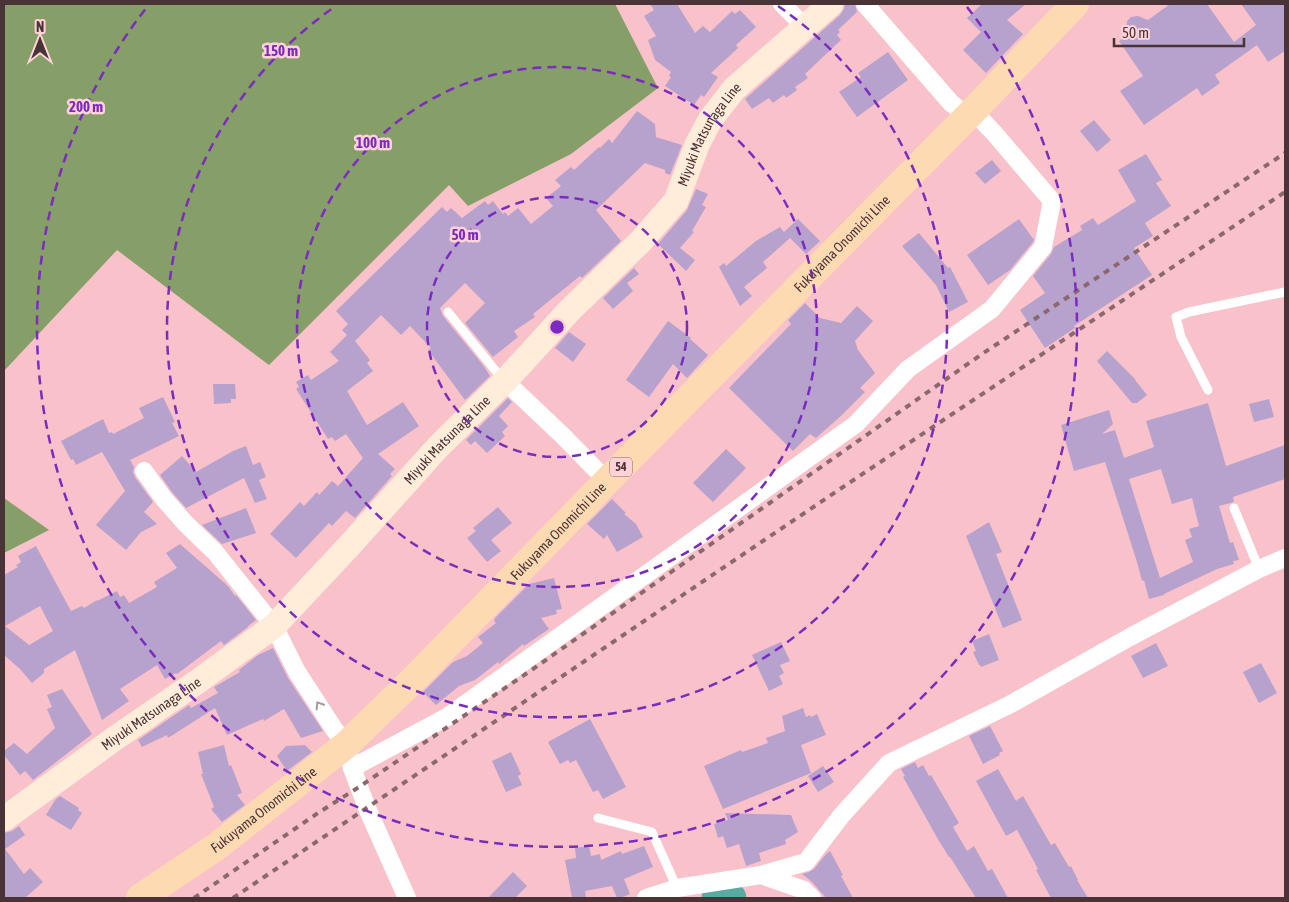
<svg xmlns="http://www.w3.org/2000/svg" width="1289" height="902" font-family="'Asap Condensed',sans-serif">
<rect width="100%" height="100%" fill="#f9c1ca"/>
<!-- forest -->
<g fill="#869e67">
<polygon points="4,4 615,4 658,88 571,154 468,206 449,185 269,365 117,250 4,371"/>
<polygon points="4,498 49,530 4,553"/>
</g>
<g fill="none" stroke-linecap="round" stroke-linejoin="round">
<!-- river -->
<polyline stroke="#59aaa2" stroke-width="31" points="717,898 725,897 731,898"/>
</g>
<!-- building -->
<g fill="#b7a2cd" fill-rule="evenodd">
<polygon points="650,4 677,4 695,33 703,26 710,32 732,11 735,14 740,10 756,27 736,45 738,48 711,73 718,77 704,97 701,95 694,105 665,86 671,77 669,76 671,72 655,60 648,40 656,36 644,16 654,10"/>
<polygon points="845,4 855,4 857,12 838,30 840,32 837,35 841,40 805,74 808,78 795,87 797,90 786,98 784,95 773,103 769,98 752,109 745,99 840,15 844,9"/>
<polygon points="982,4 1026,4 1007,20 1023,34 986,73 963,50 981,32 967,18"/>
<polygon points="1170,4 1207,4 1234,42 1256,25 1241,4 1285,4 1285,51 1268,62 1257,45 1215,75 1220,83 1202,96 1197,88 1144,125 1120,91 1143,76 1119,41 1126,36 1127,21 1131,17 1138,16 1148,20"/>
<polygon points="888,52 908,80 857,117 839,92 861,77 858,73"/>
<polygon points="637,111 655,124 656,137 682,145 670,175 665,173 665,170 645,163 596,210 621,241 582,278 580,276 533,314 535,317 514,331 518,337 493,357 465,323 485,303 465,283 440,308 443,316 483,365 490,376 465,400 428,350 431,348 410,326 401,335 381,315 355,341 370,360 367,363 373,371 347,391 367,425 403,402 419,426 378,454 395,469 390,474 392,476 355,518 346,511 332,526 329,523 296,558 270,534 300,502 304,506 317,492 319,495 332,481 338,486 363,458 346,434 335,441 332,437 328,439 296,389 299,387 296,382 308,375 311,380 339,361 330,352 347,335 342,330 348,324 336,311 442,207 447,212 451,208 462,218 485,201 488,205 493,201 503,214 505,212 508,216 518,208 531,224 553,206 546,198 561,186 555,180 571,167 574,170 599,147 600,148 609,139 612,143"/>
<polygon points="1094,120 1111,140 1097,152 1080,131"/>
<polygon points="1146,154 1162,180 1156,183 1171,206 1145,223 1153,236 1134,248 1152,275 1074,326 1075,328 1045,348 1020,310 1045,293 1033,276 1051,254 1054,247 1082,230 1080,226 1093,218 1098,225 1136,201 1118,170"/>
<polygon points="992,160 1001,171 985,184 975,173"/>
<polygon points="696,189 708,194 702,205 706,207 692,231 694,232 680,248 695,260 686,271 658,244 687,210"/>
<polygon points="798,219 820,241 806,254 790,238 763,262 767,268 744,287 752,296 740,306 719,267 724,263 726,266 756,241 780,227 784,232"/>
<polygon points="1019,219 1034,240 1033,242 1010,270 988,285 967,255"/>
<polygon points="919,233 948,268 950,267 968,302 949,312 936,285 902,246"/>
<polygon points="634,268 639,274 627,283 633,291 613,309 603,298"/>
<polygon points="805,303 820,318 841,323 857,306 873,321 855,341 858,350 875,373 860,388 865,392 842,415 816,438 810,434 793,451 729,388 791,324 788,320"/>
<polygon points="668,321 691,338 690,339 708,355 687,378 673,364 649,397 626,380"/>
<polygon points="569,332 586,344 573,362 555,348"/>
<polygon points="1107,351 1136,380 1135,380 1147,395 1137,403 1132,403 1097,361"/>
<polygon points="213,384 235,384 236,399 231,399 231,403 214,404"/>
<polygon points="163,397 175,422 172,423 179,436 130,460 134,467 133,472 135,477 153,502 144,512 157,524 141,532 126,550 96,525 125,491 102,452 76,465 73,459 71,460 61,441 103,419 109,433 112,432 113,434 144,418 139,408"/>
<polygon points="508,398 512,402 499,416 508,426 502,432 505,436 487,453 475,441 471,445 466,440"/>
<polygon points="1269,399 1274,417 1254,422 1249,404"/>
<path d="M1208,403l18,63 59,-21v34l-52,18 1,5 -15,4 11,37 3,-1 6,18 -6,1 1,3 -17,5 -53,25v1l-15,4 -5,-19 -2,1 -5,-19 -32,-100 -31,9 -13,-46 48,-15 4,14 -11,10 13,-4 9,28 30,-11 -8,-26zM1161,469l11,35 20,-6 7,28 -10,3 3,8 -7,3 8,22 -33,16 -31,-99z"/>
<polygon points="246,446 253,465 260,462 266,477 259,480 267,499 255,503 244,478 186,508 172,492 160,475 182,456 196,472 233,451"/>
<polygon points="726,449 746,468 713,502 693,483"/>
<polygon points="612,499 626,513 624,514 636,524 643,537 617,552 607,535 604,539 587,524"/>
<polygon points="498,507 512,523 491,540 501,551 487,562 467,538 476,531 473,528"/>
<polygon points="246,508 256,533 222,544 202,525"/>
<polygon points="989,522 1002,552 996,554 1022,620 1003,628 966,536"/>
<path d="M180,544l48,42 7,10 1,-1 20,25 -8,6v1l-24,18 -3,-4 -44,33 -1,-1 -11,6 -8,-14 -37,24 9,12 -27,19 -27,-70 -31,19v4l-12,10 -12,-14 -16,-14v-80l14,-8 -2,-2 5,-3 -3,-6 18,-10 35,65 11,-5 2,2 13,-8v1l20,-10 3,6 4,-2 5,8 28,-16 -3,-5 23,-14 -11,-15zM40,606l13,25 -24,14 -24,-19z"/>
<polygon points="554,578 562,609 556,610 557,614 541,618 549,629 524,646 523,644 499,664 498,662 475,680 459,686 436,705 423,692 453,662 467,656 483,643 478,637 496,623 494,621 495,618 529,584"/>
<polygon points="989,634 999,660 981,667 980,665 979,665 973,652 976,651 972,641"/>
<polygon points="781,642 790,661 780,665 784,673 779,676 783,684 769,691 752,655"/>
<polygon points="1156,643 1168,666 1143,678 1131,656"/>
<polygon points="273,648 288,678 323,731 301,738 284,709 264,721 263,719 227,735 215,708 168,738 167,735 142,747 138,740 189,705 191,708 218,693 214,687 240,672 239,670 258,655"/>
<polygon points="1261,663 1277,693 1259,703 1243,672"/>
<polygon points="62,689 92,734 33,780 25,771 20,775 4,755 4,751 14,743 27,754 55,728 47,709 52,707 47,695"/>
<polygon points="803,708 806,717 810,715 811,717 817,714 826,735 801,745 811,773 723,809 704,766 741,750 742,752 768,743 766,738 785,731 782,716"/>
<polygon points="590,719 626,787 603,799 598,790 593,792 576,760 570,763 568,760 560,764 548,742"/>
<polygon points="990,726 1003,751 999,753 1000,755 983,764 969,736"/>
<polygon points="224,745 229,766 231,765 242,793 237,795 245,805 222,822 211,809 214,807 201,774 203,774 198,752"/>
<polygon points="305,745 312,752 287,771 277,756 286,746"/>
<polygon points="511,752 521,774 518,776 522,785 506,792 492,761"/>
<polygon points="915,762 918,768 923,765 929,776 931,775 959,823 953,827 967,851 974,846 988,871 992,869 1008,898 976,898 950,857 949,857 939,841 903,777 905,776 901,769"/>
<polygon points="823,766 834,782 818,792 808,776"/>
<polygon points="998,769 1016,801 1023,796 1051,845 1055,843 1069,867 1071,866 1078,880 1077,880 1088,898 1051,898 1036,870 1038,869 1017,830 1006,836 976,781"/>
<polygon points="60,796 79,808 78,810 82,813 71,830 46,815 55,800"/>
<polygon points="725,813 791,815 798,832 785,840 786,844 759,853 761,861 746,866 739,844 727,848 723,836 718,838 714,824 728,820"/>
<polygon points="19,826 25,835 5,849 24,874 30,868 43,882 25,898 4,898 4,833 12,831"/>
<polygon points="589,846 591,856 600,854 601,860 621,851 622,854 644,846 653,867 624,879 630,894 621,898 617,898 612,886 585,891 586,898 572,898 565,860 576,858 575,848"/>
<polygon points="830,851 843,875 841,876 853,898 826,898 812,882 802,874 809,872 814,869 826,854"/>
<polygon points="513,872 527,886 515,898 488,898"/>
</g>
<g fill="none" stroke-linecap="round" stroke-linejoin="round">
<!-- service -->
<g stroke="#fff" stroke-width="9">
<polyline points="448,312 503,380"/>
<polyline points="1208,390 1181,337 1176,317 1189,312 1285,292"/>
<polyline points="1234,508 1259,569"/>
<polyline points="598,818 652,832 677,888"/>
</g>
<!-- minor -->
<g stroke="#fff" stroke-width="18">
<polyline points="782,4 805,27"/>
<polyline points="505,381 563,436 607,481"/>
<polyline points="144,471 164,499 186,524 215,552 274,626 297,672 334,729 346,745 352,768 367,808 407,898"/>
<polyline points="352,768 447,717 856,424 908,369 992,309 1043,247 1052,201 995,134 973,111 961,111 951,103 865,4"/>
<polyline points="761,875 804,890 812,898"/>
<polyline points="646,898 677,888 761,875 806,862 841,816 889,763 1009,705 1130,637 1259,569 1285,558"/>
</g>
<!-- secondary -->
<path stroke="#ffedd9" stroke-width="25" id="s1" d="M4,819l110,-80 83,-57 77,-56 75,-80 89,-99 67,-66 64,-70 72,-70 35,-40 21,-56 13,-25 24,-31 97,-85"/>
<!-- primary -->
<path stroke="#fedab3" stroke-width="28" id="s2" d="M140,898l76,-51 130,-102 66,-64 195,-200 366,-370 102,-107"/>
<!-- rail -->
<g stroke="#8b686e" stroke-width="4" stroke-dasharray="6 6" stroke-linecap="butt">
<polyline points="194,898 318,813 359,787 533,669 982,354 1285,153"/>
<polyline points="233,898 849,483 1285,192"/>
</g>
</g>
<!-- one-way arrows -->
<defs><path id="oneway-chevron" d="M-2-3.5L2.5 0L-2 3.5" fill="none" stroke-width="1.6" stroke-linecap="round" stroke-linejoin="round" transform="scale(1.25)"/></defs>
<use stroke="#a4999b" href="#oneway-chevron" transform="translate(319 705) rotate(-122)"/>
<!-- distance rings -->
<g fill="none" stroke="#7b2cbf" stroke-width="2.5" stroke-dasharray="9 6">
<circle cx="557" cy="327" r="130"/>
<circle cx="557" cy="327" r="260"/>
<path d="M778 6A390 390 0 1 1 336 6"/>
<path d="M967 7A520 520 0 1 1 147 7"/>
</g>
<g text-anchor="middle" stroke-width="5" stroke-linejoin="round" paint-order="stroke">
<!-- shield labels -->
<rect fill="#ffd2d9" stroke="#806368" stroke-width="1" x="610" y="457.5" width="22" height="19" rx="4"/>
<g font-size="12" font-weight="bold" fill="#493337">
<text x="621" y="471">54</text>
</g>
<!-- street labels -->
<g font-size="14" fill="#493337" stroke="#ffd2d9">
<text dy="5" stroke="none"><textPath href="#s1" startOffset="992">Miyuki Matsunaga Line</textPath></text>
<text dy="5" stroke="none"><textPath href="#s2" startOffset="962">Fukuyama Onomichi Line</textPath></text>
<text dy="5" stroke="none"><textPath href="#s1" startOffset="586">Miyuki Matsunaga Line</textPath></text>
<text dy="5" stroke="none"><textPath href="#s2" startOffset="558">Fukuyama Onomichi Line</textPath></text>
<text dy="5" stroke="none"><textPath href="#s1" startOffset="181">Miyuki Matsunaga Line</textPath></text>
<text dy="5" stroke="none"><textPath href="#s2" startOffset="152">Fukuyama Onomichi Line</textPath></text>
</g>
</g>
<circle cx="557" cy="327" r="8" fill="#7b2cbf" stroke="#ffd2d9" stroke-width="2.5"/>
<g font-size="15" text-anchor="middle" font-weight="bold" fill="#7b2cbf" stroke="#ffd2d9" stroke-width="5" stroke-linejoin="round" paint-order="stroke">
<text x="281" y="56">150 m</text>
<text x="86" y="112">200 m</text>
<text x="373" y="148">100 m</text>
<text x="465" y="240">50 m</text>
</g>
<!-- border -->
<rect width="1289" height="902" fill="none" stroke="#493337" stroke-width="10"/>
<!-- north arrow -->
<g transform="translate(40 40)" stroke="#ffd2d9" stroke-width="4" paint-order="stroke">
<path d="M0-4L9 19L0 12L-9 19Z" fill="#493337"/>
<text y="-8" font-size="14" font-weight="bold" text-anchor="middle" fill="#493337">N</text>
</g>
<!-- scale -->
<path d="M1114 38v8h130v-8" fill="none" stroke="#493337" stroke-width="2.5"/>
<text x="1122" y="38" font-size="15" fill="#493337" stroke="#ffd2d9" stroke-width="4" paint-order="stroke">50 m</text>
</svg>
